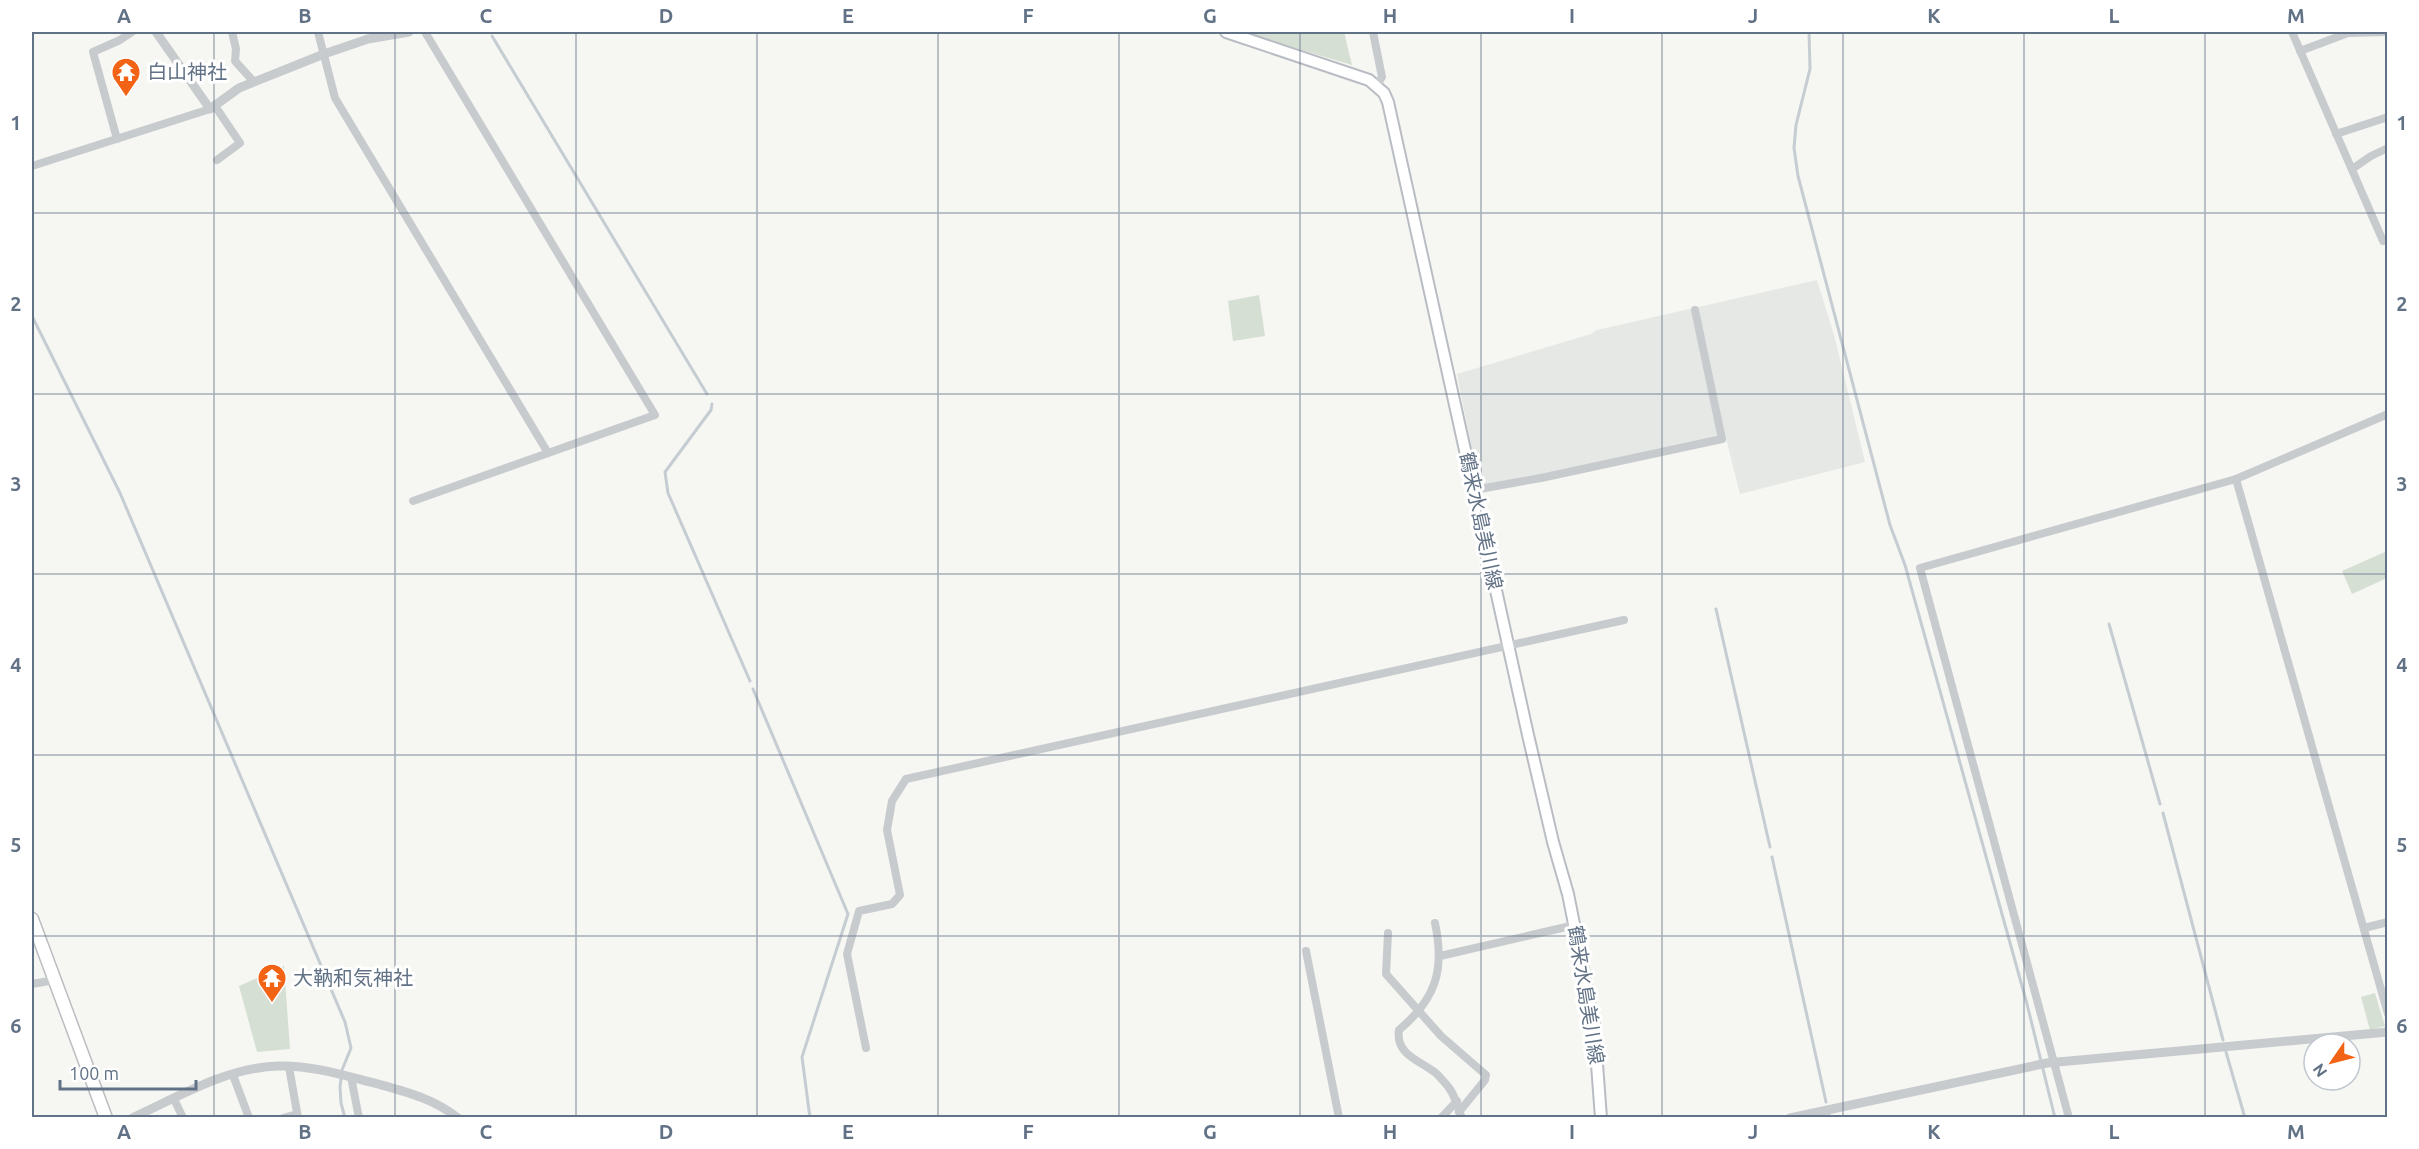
<svg xmlns="http://www.w3.org/2000/svg" width="2419" height="1149" font-family="Ubuntu,'Noto Sans JP',sans-serif">
<rect width="100%" height="100%" fill="#f6f6f2"/>
<!-- built -->
<polygon fill="#e6e8e5" points="1817,280 1834,335 1865,462 1740,494 1726,438 1479,487 1457,374 1591,334 1597,330"/>
<!-- green -->
<g fill="#d6dfd3">
<polygon points="1241,32 1344,32 1352,65"/>
<polygon points="1259,295 1265,336 1233,341 1228,301"/>
<polygon points="2385,552 2387,557 2387,578 2352,594 2342,571"/>
<polygon points="284,966 290,1049 257,1052 239,986"/>
<polygon points="2375,993 2385,1026 2370,1030 2361,997"/>
</g>
<g fill="none" stroke-linecap="round" stroke-linejoin="round">
<!-- stream -->
<g stroke="#c5cdd3" stroke-width="3">
<polyline points="1809,32 1810,69 1796,125 1794,148 1798,176 1890,525 1905,565 2027,1004 2055,1118"/>
<polyline points="492,36 707,394"/>
<polyline points="32,316 120,493 345,1022 351,1048 342,1070 340,1087 341,1103 345,1118"/>
<polyline points="712,404 711,410 665,472 668,493 750,681"/>
<polyline points="1716,609 1770,847"/>
<polyline points="2109,624 2160,804"/>
<polyline points="753,689 848,914 802,1057 810,1118"/>
<polyline points="2163,813 2223,1040"/>
<polyline points="1772,857 1826,1102"/>
<polyline points="2226,1052 2245,1118"/>
<polyline points="1829,1115 1831,1118"/>
</g>
<!-- secondary casing -->
<g stroke="#b9bdc3" stroke-width="14">
<polyline id="secondary" points="1226,32 1369,80 1384,93 1388,102 1528,735 1553,842 1568,894 1594,1024 1601,1118"/>
</g>
<!-- primary casing -->
<g stroke="#babdc1" stroke-width="15">
<polyline id="primary" points="32,919 106,1118"/>
</g>
<!-- minor -->
<g stroke="#c8cbce" stroke-width="8">
<polyline points="232,32 236,49 235,61 254,82"/>
<polyline points="318,32 335,98 548,453"/>
<polyline points="1373,32 1382,77 1377,85"/>
<polyline points="2292,32 2383,241 2388,239"/>
<polyline points="2300,51 2348,33 2388,32"/>
<polyline points="215,106 240,143 217,160"/>
<polyline points="2336,134 2388,117"/>
<polyline points="117,139 93,52 120,40 132,32"/>
<polyline points="32,166 210,109"/>
<polyline points="2352,169 2371,156 2388,148"/>
<polyline points="2236,479 2388,1014"/>
<polyline points="1474,490 1541,478 1722,439 1695,310"/>
<polyline points="413,501 655,415 425,32"/>
<path d="M1435,923c10,47 1,76 -36,107 -4,24 21,31 34,41 5,3 9,9 13,13 10,11 10,21 16,34"/>
<polyline points="2364,928 2388,922"/>
<polyline points="1388,933 1386,974 1441,1036 1486,1075 1485,1080 1459,1112"/>
<polyline points="1306,951 1339,1118"/>
<polyline points="1440,956 1575,925"/>
<polyline points="32,984 55,980"/>
<polyline points="866,1048 847,954 859,911 892,904 900,895 887,830 892,801 906,779 1624,620"/>
<polyline points="289,1067 298,1118"/>
<polyline points="233,1075 249,1118"/>
<polyline points="351,1077 359,1118"/>
<polyline points="174,1099 183,1118"/>
<polyline points="283,1118 297,1114"/>
<polyline points="1441,1118 1457,1101"/>
<polyline points="2069,1118 1920,568 2236,479 2388,414"/>
</g>
<!-- tertiary -->
<g stroke="#c8cbce" stroke-width="9">
<polyline points="156,32 210,109 239,88 324,54 368,39 409,32"/>
<path d="M132,1118c46,-21 95,-51 147,-52 33,-1 67,10 99,18 29,8 56,15 80,34"/>
<polyline points="1790,1118 2047,1063 2388,1032"/>
</g>
<!-- secondary -->
<use href="#secondary" stroke="#fff" stroke-width="10"/>
<!-- primary -->
<use href="#primary" stroke="#fff" stroke-width="12"/>
</g>
<!-- grid -->
<path fill="none" stroke="#627286" stroke-width="1.5" stroke-opacity="0.55" d="M214,32v1086M395,32v1086M576,32v1086M757,32v1086M938,32v1086M1119,32v1086M1300,32v1086M1481,32v1086M1662,32v1086M1843,32v1086M2024,32v1086M2205,32v1086M32,213h2356M32,394h2356M32,574h2356M32,755h2356M32,936h2356"/>
<!-- icons -->
<defs>
<g id="temple-pin" transform="scale(1.5)"><path d="M0 17L-7.5 6A9.5 9.5 0 1 1 7.5 6Z" fill="#f36315" stroke="#fff"/><path d="M0-6L5-2H3V0L6.5 2.5H4V6H1.5V3h-3V6H-4V2.5H-6.5L-3 0V-2H-5Z" fill="#fff"/></g>
</defs>
<g fill-rule="evenodd">
<use href="#temple-pin" x="126" y="72"/>
<use href="#temple-pin" x="272" y="978"/>
</g>
<g text-anchor="middle" stroke-width="6" stroke-linejoin="round" paint-order="stroke">
<!-- poi labels -->
<g font-size="20" fill="#627286" stroke="#fff" text-anchor="start">
<text x="147" y="79">白山神社</text>
<text x="293" y="985">大靹和気神社</text>
</g>
<!-- street labels -->
<g font-size="20" fill="#627286" stroke="#fff">
<text transform="translate(1481 521) rotate(78)" y="7">鶴来水島美川線</text>
<text transform="translate(1586 995) rotate(81)" y="7">鶴来水島美川線</text>
</g>
</g>
<!-- border -->
<rect width="2419" height="1149" fill="none" stroke="#ffffff" stroke-width="66"/>
<!-- north arrow -->
<g transform="translate(2332 1062) rotate(235)"><circle r="28" fill="#ffffff" stroke="#c0c7cf" stroke-width="1.5"/>
<path d="M0-4.5L10 22L0 15L-10 22Z" fill="#f36315"/>
<text y="-9" font-size="16" font-weight="bold" text-anchor="middle" fill="#627286">N</text>
</g>
<!-- scale -->
<path d="M60 1080v9h136v-9" fill="none" stroke="#627286" stroke-width="3"/>
<text x="69" y="1080" font-size="18" fill="#627286" stroke="#ffffff" stroke-width="4.5" paint-order="stroke">100 m</text>
<rect x="33" y="33" width="2353" height="1083" fill="none" stroke="#627286" stroke-width="2"/>
<g font-size="20" text-anchor="middle" font-weight="bold" fill="#627286">
<text x="124" y="23">A</text>
<text x="305" y="23">B</text>
<text x="486" y="23">C</text>
<text x="666" y="23">D</text>
<text x="848" y="23">E</text>
<text x="1028" y="23">F</text>
<text x="1210" y="23">G</text>
<text x="1390" y="23">H</text>
<text x="1572" y="23">I</text>
<text x="1753" y="23">J</text>
<text x="1934" y="23">K</text>
<text x="2114" y="23">L</text>
<text x="2296" y="23">M</text>
<text x="16" y="130">1</text>
<text x="2402" y="130">1</text>
<text x="16" y="311">2</text>
<text x="2402" y="311">2</text>
<text x="16" y="491">3</text>
<text x="2402" y="491">3</text>
<text x="16" y="672">4</text>
<text x="2402" y="672">4</text>
<text x="16" y="852">5</text>
<text x="2402" y="852">5</text>
<text x="16" y="1033">6</text>
<text x="2402" y="1033">6</text>
<text x="124" y="1139">A</text>
<text x="305" y="1139">B</text>
<text x="486" y="1139">C</text>
<text x="666" y="1139">D</text>
<text x="848" y="1139">E</text>
<text x="1028" y="1139">F</text>
<text x="1210" y="1139">G</text>
<text x="1390" y="1139">H</text>
<text x="1572" y="1139">I</text>
<text x="1753" y="1139">J</text>
<text x="1934" y="1139">K</text>
<text x="2114" y="1139">L</text>
<text x="2296" y="1139">M</text>
</g>
</svg>
